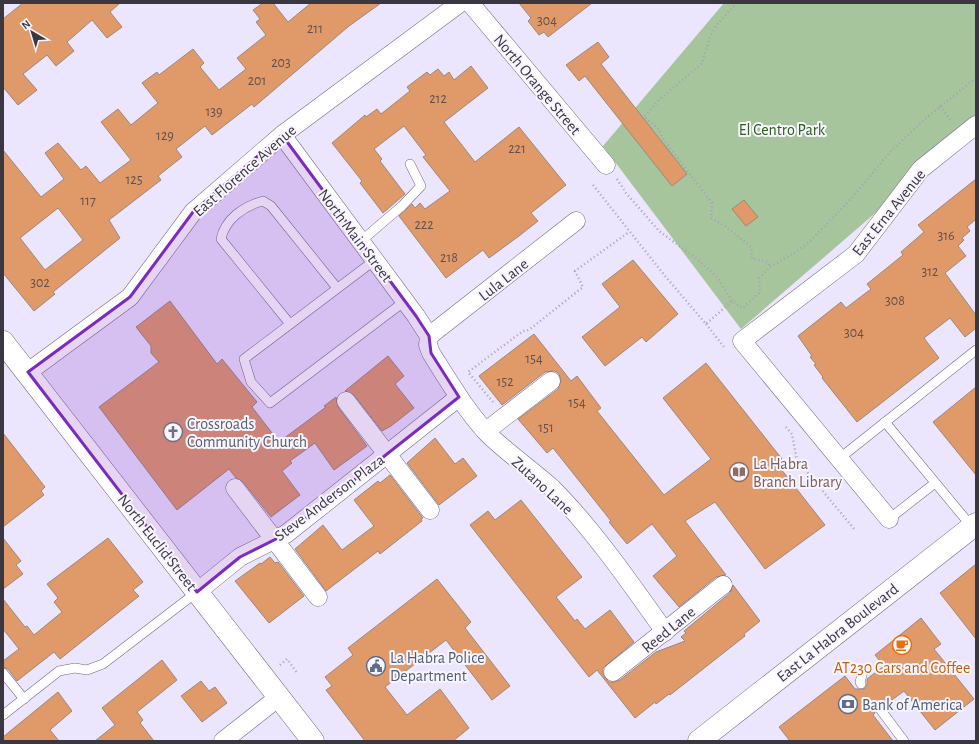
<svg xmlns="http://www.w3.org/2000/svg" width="979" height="744" font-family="'Alegreya Sans',sans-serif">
<rect width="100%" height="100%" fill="#ece5fe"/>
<!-- green -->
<polygon fill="#a7c59d" points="724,3 976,3 976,126 741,329 603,146"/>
<!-- building -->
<g fill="#e09a6a" stroke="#9c8779" fill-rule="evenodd">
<polygon points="23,3 120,3 110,12 122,27 107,38 92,20 67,42 74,51 56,66 47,55 23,74 37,90 18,105 3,87 3,19"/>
<path d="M263,3h10l15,19 23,-19h70l-32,23 -95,81 -2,-3 -40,31 -7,-9 -29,23 6,8 -24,19 3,4 -52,40 11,18 -67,54 2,2 -21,17 -31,-38v-123l38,47 23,-18 -19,-26 13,-10 23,27 5,-4 14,17 31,-23 -30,-38 17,-13 13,16 27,-22 -16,-20 15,-11 2,3 34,-26 11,14 -4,4 19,23 27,-21 -9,-11 29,-23 -10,-13 4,-3 -7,-9zM58,208l25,32 -38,30 -25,-32z"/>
<polygon points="519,3 592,3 548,37 544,32 539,35 528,21 531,18"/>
<polygon points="598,42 609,57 601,64 687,174 672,186 585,76 579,81 566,65"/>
<polygon points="471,66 488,88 444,122 475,162 519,127 566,185 531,213 538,221 519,236 489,258 483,250 446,278 399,216 412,204 415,208 420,203 425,209 450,191 423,157 426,155 404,126 374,149 382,159 380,161 405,194 383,213 360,183 362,181 332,143 365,115 366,117 377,109 381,114 410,91 407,87 427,72 430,75 438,69 444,76 449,72 454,80"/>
<polygon points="976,179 976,219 967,227 970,231 962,238 964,240 958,246 966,256 945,273 976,315 976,328 965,337 950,318 924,338 939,358 857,422 822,378 823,377 814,365 816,364 810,357 812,356 798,336 841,302 846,308 871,289 867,284 903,255 901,252 924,232 918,225"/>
<polygon points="744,200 758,217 746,226 732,209"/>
<polygon points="633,260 678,314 646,342 642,337 605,366 582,337 620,307 602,284"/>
<polygon points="170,301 217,364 222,359 257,402 252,407 279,442 326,407 324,406 336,397 338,407 367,446 334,470 315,443 290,461 292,463 282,471 300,495 271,517 243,482 236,478 229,469 177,510 99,407 159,362 151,353 151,346 136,327"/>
<polygon points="534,334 571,381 577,376 601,408 597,411 664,495 711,459 663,398 706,363 782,459 777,464 825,525 765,569 715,502 685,521 726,575 716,577 679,607 653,576 677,556 652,524 627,544 609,522 611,521 553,448 547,453 518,419 558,389 561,380 559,374 555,371 545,372 502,405 479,376"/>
<polygon points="388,356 404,376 395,384 414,408 391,426 382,431 354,395 345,391"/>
<polygon points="976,387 976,475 933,422"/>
<polygon points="3,433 45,487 41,491 44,495 3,527"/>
<polygon points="435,438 455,464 463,458 477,476 439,505 407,463"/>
<polygon points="390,475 423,518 421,519 422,521 380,554 378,551 326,591 295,549 323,525 342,550 374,526 354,500 378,481 380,483"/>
<polygon points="521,500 582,577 556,597 575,621 577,619 585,629 610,610 634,642 603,668 603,674 609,682 614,682 620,680 656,652 685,641 681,637 686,633 684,631 730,593 733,585 760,621 744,634 745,636 670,695 669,694 656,704 655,702 635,718 597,670 589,677 470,525 488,511 495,520"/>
<polygon points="3,538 21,561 16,565 23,574 3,589"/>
<polygon points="108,538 143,582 133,590 139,596 60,659 54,652 17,681 8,669 3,667 3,661 19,649 3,629 3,599 25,627 27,626 34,635 62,612 54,602 58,598 47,584"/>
<polygon points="270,557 275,563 278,562 304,596 269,623 235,581 260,563 261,564"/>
<polygon points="976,564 976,639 940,593"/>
<polygon points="437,579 471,622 465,628 510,686 492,700 446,640 385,687 407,715 440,689 469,728 453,741 365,741 326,690 332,686 325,677 353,655 348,648"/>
<polygon points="921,618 941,644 934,649 974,699 935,730 904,691 885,705 880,703 876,704 874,709 875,713 873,715 893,741 790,741 779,727 845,676 855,689 864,689 867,685 867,679 884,666 875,655"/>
<polygon points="162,660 177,680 137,712 143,720 140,723 154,741 95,741 115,725 102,708"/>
<polygon points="201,681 209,691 215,687 227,703 202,722 181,696"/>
<polygon points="58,692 72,711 50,730 59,741 3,741 3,737"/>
</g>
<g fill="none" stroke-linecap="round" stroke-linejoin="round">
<!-- service casing -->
<g stroke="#706a7f" stroke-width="10">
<g id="service">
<polyline points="361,241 402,206 421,186 410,164"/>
<polyline points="375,260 244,359 251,382 270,403 405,301"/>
<path d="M290,324l-69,-85c4,-20 23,-33 42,-38l8,5 66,82"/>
<polyline points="885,422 972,527"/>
<polyline points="840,458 976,350"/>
<polyline points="889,519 935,483"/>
<polyline points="3,673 24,699"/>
<polyline points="861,684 860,682 863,671"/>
<polyline points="880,709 904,741"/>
<polyline points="3,715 59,671 75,668 87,670 103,664 197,592"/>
</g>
</g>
<!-- minor casing -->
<g stroke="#706a7f" stroke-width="19">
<g id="minor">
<polyline points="470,3 606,165"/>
<polyline points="282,135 416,316 429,336"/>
<path d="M429,336l-1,9 3,8c17,27 34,56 56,80 20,20 44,36 65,55 41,41 79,96 113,144"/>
<polyline points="429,336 576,221"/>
<polyline points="28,372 130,297 193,212 282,135 460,3"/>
<polyline points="346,401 430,510"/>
<polyline points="486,431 551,381"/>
<polyline points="235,488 318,597"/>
<polyline points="889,519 742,341 856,254 921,169 976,125"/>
<polyline points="197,592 240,557 286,534 459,397"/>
<polyline points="613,672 723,585"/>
<polyline points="223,741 279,697"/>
</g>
</g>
<!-- tertiary casing -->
<g stroke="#706a7f" stroke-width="23">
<polyline id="tertiary" points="3,342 313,741"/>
</g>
<!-- secondary casing -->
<g stroke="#706a7f" stroke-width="23">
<polyline id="secondary" points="699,741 976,524"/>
</g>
<!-- path -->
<g stroke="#a5a0b3" stroke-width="2.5" stroke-dasharray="1 3" stroke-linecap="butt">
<polyline points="737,3 718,23 710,37 702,63 660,99 644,117 659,129 663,139 712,203 711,218 725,226 751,247 752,259 768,262 770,267"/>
<polyline points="940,106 952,122"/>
<polyline points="617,179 626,193 659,231 697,259 717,277 732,301"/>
<polyline points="593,185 665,276 706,324 732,301 743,308 760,292 759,278 770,267 799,250 811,240 851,199 891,151 925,119 976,78"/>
<polyline points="706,324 724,347"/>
<polyline points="493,402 468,372 523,331 529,330 583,287 575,271 629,232"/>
<polyline points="786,427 792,434 797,460 855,530"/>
<polyline points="280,665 287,659 298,674"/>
</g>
<!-- service -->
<use href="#service" stroke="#fff" stroke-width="9"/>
<!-- minor -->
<use href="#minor" stroke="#fff" stroke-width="18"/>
<!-- tertiary -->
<use href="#tertiary" stroke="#fff" stroke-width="22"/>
<!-- secondary -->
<use href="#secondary" stroke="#fff" stroke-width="22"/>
</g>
<!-- marked area -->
<path fill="#7b2cbf" fill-opacity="0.2" stroke="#7b2cbf" stroke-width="3" stroke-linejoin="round" d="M282,135l134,181 13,20 2,17 28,44 -173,137 -46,23 -43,35 -169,-220 102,-75 63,-85z"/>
<!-- icons -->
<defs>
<g id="church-ring" transform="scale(1)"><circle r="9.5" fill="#f8f5ff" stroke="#6b7280" stroke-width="1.5"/><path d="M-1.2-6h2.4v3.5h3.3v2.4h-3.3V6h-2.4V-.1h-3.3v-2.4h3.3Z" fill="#6b7280"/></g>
<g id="library-ring" transform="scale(1)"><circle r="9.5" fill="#f8f5ff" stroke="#8d6e63" stroke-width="1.5"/><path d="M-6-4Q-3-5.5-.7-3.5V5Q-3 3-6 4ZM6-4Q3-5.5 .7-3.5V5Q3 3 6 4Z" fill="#8d6e63"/></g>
<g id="cafe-ring" transform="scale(1)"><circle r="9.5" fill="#f8f5ff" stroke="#e8710a" stroke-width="1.5"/><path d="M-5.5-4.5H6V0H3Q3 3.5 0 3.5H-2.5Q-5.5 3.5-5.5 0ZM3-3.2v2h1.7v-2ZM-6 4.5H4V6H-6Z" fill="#e8710a"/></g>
<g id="civic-ring" transform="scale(1)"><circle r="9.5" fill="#f8f5ff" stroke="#5c6f8a" stroke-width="1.5"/><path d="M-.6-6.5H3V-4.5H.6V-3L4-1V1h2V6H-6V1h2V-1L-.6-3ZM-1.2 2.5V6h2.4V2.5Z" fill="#5c6f8a"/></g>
<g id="bank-ring" transform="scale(1)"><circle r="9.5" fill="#f8f5ff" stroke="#5c6f8a" stroke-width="1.5"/><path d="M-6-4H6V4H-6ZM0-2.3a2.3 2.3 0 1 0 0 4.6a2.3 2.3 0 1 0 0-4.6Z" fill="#5c6f8a"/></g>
</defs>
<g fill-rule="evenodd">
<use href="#church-ring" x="173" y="432"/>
<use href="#library-ring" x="739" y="472"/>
<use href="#cafe-ring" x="902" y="645"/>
<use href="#civic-ring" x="376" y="666"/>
<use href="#bank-ring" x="848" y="704"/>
</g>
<g text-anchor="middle" stroke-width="4" stroke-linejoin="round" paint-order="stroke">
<!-- number labels -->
<g font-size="14" fill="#64504a">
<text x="547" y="25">304</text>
<text x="315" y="33">211</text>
<text x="281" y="67">203</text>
<text x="257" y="85">201</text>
<text x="438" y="103">212</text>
<text x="214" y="116">139</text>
<text x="165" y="140">129</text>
<text x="517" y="153">221</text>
<text x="134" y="184">125</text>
<text x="88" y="205">117</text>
<text x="424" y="229">222</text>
<text x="946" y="240">316</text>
<text x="449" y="262">218</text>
<text x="930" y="276">312</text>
<text x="40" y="287">302</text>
<text x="895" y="305">308</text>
<text x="854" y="337">304</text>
<text x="534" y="363">154</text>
<text x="505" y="386">152</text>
<text x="577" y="407">154</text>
<text x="546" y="432">151</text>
</g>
<!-- street labels -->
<g font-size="16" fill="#3a3740" stroke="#f8f5ff">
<text transform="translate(538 84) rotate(50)" y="6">North Orange Street</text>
<text transform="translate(244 170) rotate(-41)" y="6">East Florence Avenue</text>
<text transform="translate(888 212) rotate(-51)" y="6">East Erna Avenue</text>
<text transform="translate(356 235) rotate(53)" y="6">North Main Street</text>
<text transform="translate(503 279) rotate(-38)" y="6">Lula Lane</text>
<text transform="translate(543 485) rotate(43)" y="6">Zutano Lane</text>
<text transform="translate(329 497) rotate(-37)" y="6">Steve Anderson Plaza</text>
<text transform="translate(158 542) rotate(52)" y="6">North Euclid Street</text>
<text transform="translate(668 629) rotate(-39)" y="6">Reed Lane</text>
<text transform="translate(837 632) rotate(-38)" y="6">East La Habra Boulevard</text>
</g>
<!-- park labels -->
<g font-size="16" fill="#2d5c1c" stroke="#f8f5ff">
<text x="782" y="135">El Centro Park</text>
</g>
<!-- worship labels -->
<g font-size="16" fill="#5b616d" stroke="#f8f5ff" text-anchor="start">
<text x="187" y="429">Crossroads<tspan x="187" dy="18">Community Church</tspan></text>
</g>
<!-- education labels -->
<g font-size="16" fill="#785e54" stroke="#f8f5ff" text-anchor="start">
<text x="753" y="469">La Habra<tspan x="753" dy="18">Branch Library</tspan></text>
</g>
<!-- service labels -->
<g font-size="16" fill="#4e5e75" stroke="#f8f5ff" text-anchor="start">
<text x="390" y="663">La Habra Police<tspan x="390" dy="18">Department</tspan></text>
<text x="862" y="710">Bank of America</text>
</g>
<!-- food labels -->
<g font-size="16" fill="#c56008" stroke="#f8f5ff">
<text x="902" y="673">AT230 Cars and Coffee</text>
</g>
</g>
<!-- border -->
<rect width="979" height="744" fill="none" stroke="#3a3740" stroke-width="8"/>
<!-- north arrow -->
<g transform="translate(32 32) rotate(322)" stroke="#f8f5ff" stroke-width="3" paint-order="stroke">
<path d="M0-3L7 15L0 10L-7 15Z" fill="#3a3740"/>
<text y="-6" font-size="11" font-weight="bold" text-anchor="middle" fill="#3a3740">N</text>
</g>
</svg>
